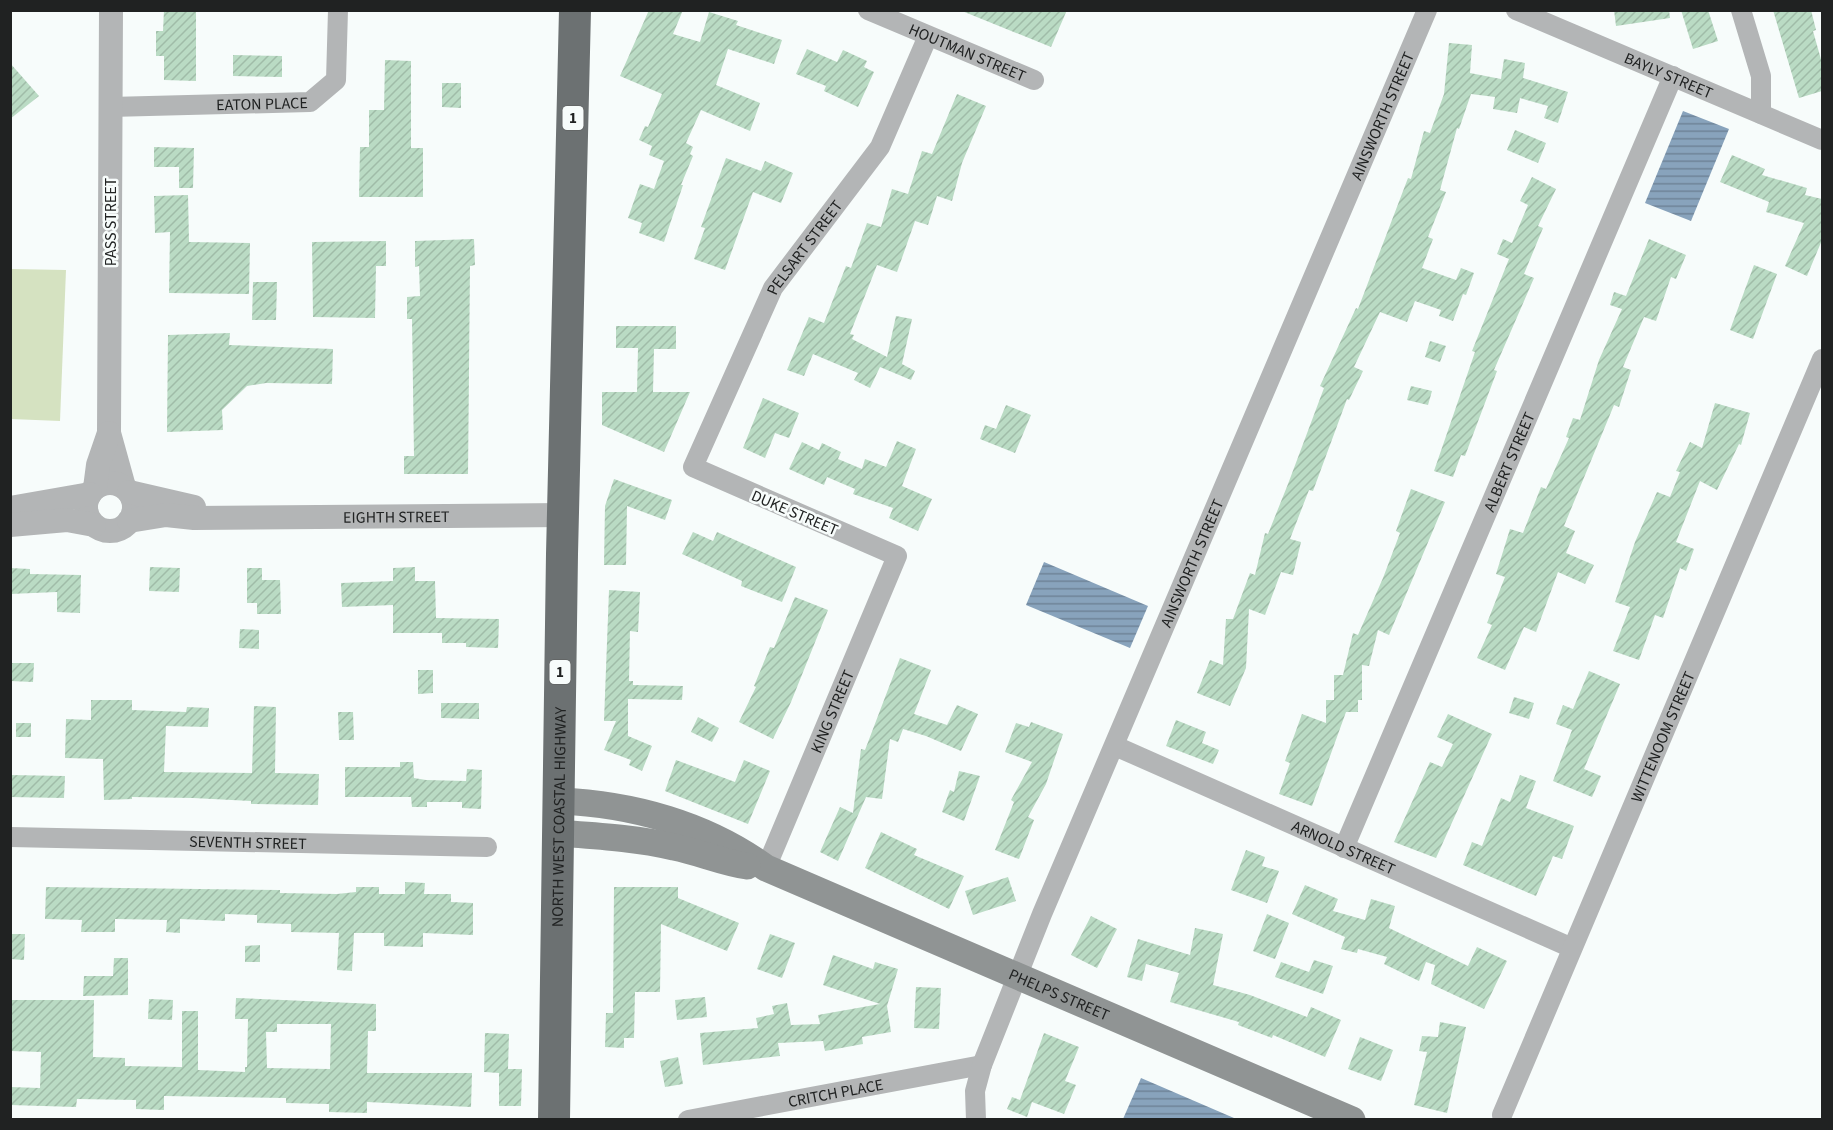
<svg xmlns="http://www.w3.org/2000/svg" width="1833" height="1130" font-family="'Source Sans 3',sans-serif">
<defs>
<pattern id="water-rules" width="6" height="5" patternUnits="userSpaceOnUse" patternTransform="scale(1.5)"><rect width="6" height="5" fill="#88a3bc"/><path d="M0 2.5h6" fill="none" stroke="#6f8498"/></pattern>
<pattern id="building-hatch" width="6" height="6" patternUnits="userSpaceOnUse" patternTransform="scale(1.5)"><rect width="6" height="6" fill="#badbc4"/><path d="M-1 1l2-2M0 6l6-6M5 7l2-2" fill="none" stroke="#a0bca8"/></pattern>
</defs>
<rect width="100%" height="100%" fill="#f7fcfb"/>
<!-- pitch -->
<polygon fill="#d5e2c1" points="11,269 66,270 60,421 11,419"/>
<!-- water -->
<g fill="url(#water-rules)">
<polygon points="1683,111 1729,129 1691,221 1645,203"/>
<polygon points="1044,562 1148,606 1130,648 1026,605"/>
<polygon points="1141,1078 1234,1118 1233,1119 1123,1119"/>
</g>
<!-- building -->
<g fill="url(#building-hatch)" fill-rule="evenodd">
<polygon points="164,10 196,10 196,81 164,80 164,56 156,56 156,31 163,31"/>
<polygon points="649,10 683,10 673,34 700,42 709,12 738,21 736,25 782,40 774,64 728,49 716,85 760,103 750,131 701,110 686,143 693,147 690,154 693,156 681,185 683,185 664,242 639,233 642,223 628,218 640,184 654,189 664,161 649,155 652,146 639,140 645,126 648,127 662,94 620,76"/>
<polygon points="1067,10 1051,47 962,11 962,10"/>
<polygon points="1614,10 1669,10 1670,18 1616,26"/>
<polygon points="1681,10 1708,10 1718,41 1693,49"/>
<polygon points="1773,10 1811,10 1816,30 1813,31 1822,63 1822,91 1799,98"/>
<polygon points="1449,43 1472,45 1470,73 1501,79 1504,59 1525,63 1523,78 1568,92 1558,123 1544,118 1548,106 1520,98 1517,113 1493,109 1495,97 1471,94 1459,129 1457,128 1440,190 1446,192 1428,237 1433,239 1422,268 1456,280 1461,268 1474,273 1466,295 1463,294 1453,321 1439,316 1441,310 1415,301 1407,322 1380,312 1354,367 1363,371 1349,400 1347,399 1313,491 1309,490 1290,539 1301,542 1293,575 1281,572 1265,615 1249,609 1246,668 1230,706 1197,693 1210,660 1223,665 1226,619 1233,619 1250,573 1255,575 1265,533 1268,534 1288,484 1324,388 1320,386 1356,308 1358,309 1408,178 1411,179 1424,131 1430,133 1444,94"/>
<polygon points="807,49 837,62 843,50 867,61 864,67 874,72 858,107 824,91 826,86 796,74"/>
<polygon points="233,55 282,56 282,77 233,76"/>
<polygon points="385,60 411,61 411,148 423,148 423,197 359,197 360,147 369,147 369,110 384,110"/>
<polygon points="10,63 39,96 10,119"/>
<polygon points="442,83 461,83 461,108 442,107"/>
<polygon points="957,94 986,106 962,163 952,201 937,196 928,225 915,221 897,272 877,265 850,334 854,335 852,339 887,357 896,316 912,319 902,364 915,371 911,380 880,367 870,388 854,380 858,373 813,354 804,376 787,370 809,317 824,323 846,266 851,268 867,223 881,227 892,189 908,194 922,151 932,154"/>
<polygon points="1515,130 1546,143 1538,163 1507,150"/>
<polygon points="154,147 194,148 193,188 179,188 179,167 154,167"/>
<polygon points="1732,155 1765,169 1762,175 1807,188 1805,195 1822,199 1822,240 1807,276 1785,266 1804,223 1766,212 1769,202 1720,182"/>
<polygon points="726,158 761,171 765,161 793,173 781,203 753,192 725,270 694,259 705,228 701,227"/>
<polygon points="1532,177 1556,189 1538,226 1543,228 1524,274 1534,278 1494,370 1497,371 1465,456 1461,455 1453,477 1434,471 1475,352 1472,351 1509,259 1497,254 1503,239 1512,243 1528,205 1520,201"/>
<polygon points="188,195 189,242 250,243 249,294 169,293 170,232 155,233 154,196"/>
<polygon points="474,239 475,265 470,266 468,474 404,474 404,456 414,456 412,319 407,319 407,297 420,296 419,266 415,267 415,241"/>
<polygon points="1649,239 1686,255 1676,279 1671,277 1656,321 1644,317 1623,367 1631,370 1619,407 1614,405 1564,526 1575,531 1566,553 1594,565 1585,584 1558,572 1536,632 1524,627 1505,670 1477,658 1492,625 1487,623 1505,577 1496,574 1506,542 1510,529 1523,533 1541,487 1546,489 1569,438 1566,437 1573,418 1580,420 1599,360 1622,309 1610,305 1614,292 1626,296"/>
<polygon points="386,241 386,266 376,266 375,318 313,317 312,242"/>
<polygon points="1754,265 1777,274 1753,339 1730,330"/>
<polygon points="253,282 277,282 276,320 252,320"/>
<polygon points="616,326 676,326 676,349 654,349 653,392 690,392 664,452 602,425 602,392 637,392 638,348 616,348"/>
<polygon points="230,333 229,345 333,349 332,384 266,383 247,386 222,410 223,430 167,432 168,335"/>
<polygon points="1430,341 1446,346 1440,362 1425,357"/>
<polygon points="1411,386 1432,391 1428,405 1407,400"/>
<polygon points="763,398 799,413 789,438 775,433 765,458 743,448"/>
<polygon points="1715,403 1750,413 1741,445 1739,444 1717,490 1700,481 1676,542 1694,549 1686,571 1680,568 1663,618 1655,615 1639,660 1613,651 1630,607 1615,602 1635,542 1657,492 1670,497 1680,472 1676,471 1690,442 1702,448"/>
<polygon points="1006,405 1031,415 1015,453 980,439 985,425 996,429"/>
<polygon points="897,441 916,449 902,486 932,499 918,531 889,518 893,508 853,494 855,489 827,477 824,485 789,469 802,442 819,450 822,443 841,452 838,459 862,469 865,459 886,467"/>
<polygon points="614,479 672,500 665,520 627,506 626,565 604,565 605,506"/>
<polygon points="1411,489 1445,502 1389,635 1378,630 1369,666 1362,665 1362,700 1358,700 1358,712 1346,712 1312,806 1279,794 1290,763 1285,761 1302,714 1326,723 1326,700 1334,700 1334,675 1343,675 1353,633 1358,635 1383,578 1400,533 1396,531"/>
<polygon points="693,532 713,541 717,532 796,567 782,602 741,586 742,581 682,554"/>
<polygon points="150,567 180,568 179,592 149,591"/>
<polygon points="415,567 415,581 435,581 436,618 499,619 498,648 466,647 466,643 442,643 442,633 393,633 393,605 342,607 341,583 393,581 393,568"/>
<polygon points="10,568 30,569 30,574 81,575 80,613 57,612 57,592 10,594"/>
<polygon points="247,568 262,568 262,580 280,580 281,614 257,614 257,603 247,603"/>
<polygon points="609,590 640,592 638,632 630,631 629,681 633,681 633,685 683,686 682,700 628,699 628,736 652,746 642,771 629,765 631,760 604,750 616,721 604,721"/>
<polygon points="795,597 828,610 791,702 773,739 739,722 756,687 754,686 770,647 774,648"/>
<polygon points="240,629 259,630 259,649 239,648"/>
<polygon points="900,658 931,670 914,714 947,725 957,705 978,714 961,751 926,736 903,729 898,742 890,739 882,799 866,797 838,861 820,852 840,807 853,813 861,749 865,750"/>
<polygon points="10,663 34,663 33,682 10,681"/>
<polygon points="418,670 433,670 433,693 418,694"/>
<polygon points="1589,671 1620,684 1584,769 1601,776 1592,797 1553,781 1572,730 1556,724 1563,705 1573,709"/>
<polygon points="1514,697 1534,703 1529,719 1509,713"/>
<polygon points="91,700 132,700 132,710 186,712 187,707 209,708 208,727 166,726 164,772 252,773 254,706 276,707 275,773 319,774 318,805 251,804 251,801 193,798 132,797 132,799 104,800 103,759 65,758 66,719 91,720"/>
<polygon points="441,703 479,703 479,719 441,718"/>
<polygon points="338,712 353,712 354,740 339,740"/>
<polygon points="1448,714 1492,734 1436,858 1394,842 1430,762 1442,767 1453,744 1437,737"/>
<polygon points="698,717 719,728 712,742 691,732"/>
<polygon points="1176,720 1206,732 1202,743 1219,750 1213,764 1166,746"/>
<polygon points="1031,722 1063,734 1046,784 1028,817 1034,820 1019,859 995,850 1014,802 1011,800 1032,762 1005,752 1016,723 1029,727"/>
<rect x="16" y="723" width="15" height="14"/>
<polygon points="676,760 735,782 744,760 770,771 748,824 665,791"/>
<polygon points="400,762 413,762 414,778 426,780 466,781 467,769 482,770 481,809 462,808 462,802 427,802 427,807 412,807 411,797 345,797 345,767 400,767"/>
<polygon points="959,771 980,776 964,821 942,812 950,790 954,792"/>
<polygon points="10,775 65,776 64,798 10,797"/>
<polygon points="1520,775 1536,781 1526,808 1574,826 1562,859 1553,856 1536,896 1463,865 1472,842 1482,846 1501,798 1510,802"/>
<polygon points="881,832 917,849 914,855 964,876 949,909 865,868"/>
<polygon points="1246,850 1265,857 1262,866 1279,871 1267,903 1231,890"/>
<polygon points="1008,877 1016,901 973,915 965,891"/>
<polygon points="405,882 425,883 424,894 451,894 451,902 473,903 473,935 423,933 423,947 384,946 384,933 354,933 352,971 337,970 339,933 291,932 291,924 257,923 257,915 225,914 225,921 180,919 180,933 166,932 167,920 115,919 115,932 81,932 82,920 45,919 46,887 280,890 280,893 337,894 356,892 356,887 379,887 379,894 405,894"/>
<polygon points="1305,885 1338,899 1333,911 1365,920 1371,899 1395,906 1389,928 1468,966 1477,947 1507,961 1484,1009 1431,984 1435,965 1426,962 1419,981 1384,964 1387,957 1358,949 1357,953 1341,949 1345,937 1292,914"/>
<polygon points="614,887 678,887 678,898 739,923 727,951 661,924 660,992 635,992 634,1038 624,1038 624,1048 605,1047 606,1013 613,1013"/>
<polygon points="1267,914 1289,923 1275,959 1253,951"/>
<polygon points="1091,916 1117,929 1097,968 1071,955"/>
<polygon points="1195,928 1223,934 1213,985 1250,995 1307,1017 1311,1007 1341,1020 1325,1057 1273,1035 1272,1038 1238,1025 1239,1022 1170,1002 1179,973 1146,964 1142,981 1127,977 1138,939 1190,955"/>
<polygon points="10,934 25,934 24,960 10,959"/>
<polygon points="770,934 795,943 782,978 757,969"/>
<polygon points="260,945 260,962 245,962 245,946"/>
<polygon points="833,955 873,969 875,962 898,969 887,1006 891,1032 862,1037 863,1044 825,1051 823,1041 778,1043 780,1056 703,1065 700,1033 758,1028 756,1018 774,1014 772,1006 787,1003 791,1025 820,1024 818,1015 880,1004 823,985"/>
<polygon points="114,958 128,958 128,995 83,996 84,976 113,976"/>
<polygon points="1314,960 1333,966 1323,994 1275,977 1281,962 1309,972"/>
<polygon points="916,987 941,988 939,1029 914,1028"/>
<polygon points="705,997 707,1017 677,1020 675,1000"/>
<path d="M236,998l140,6v27h-8l-1,42h105l-1,34 -104,-5v11l-38,-1v-8l-43,-1v-5l-122,-2v14l-28,-1v-9l-59,-1 -1,8 -66,-2v-18l30,1 1,-36 -31,-1v-51h84l-1,57 32,1v8l57,1v-56h16v59l47,2v-5h2l1,-48h-13zM277,1024h54l-1,45 -63,-1 -1,-36h11z"/>
<polygon points="149,999 173,1000 172,1020 148,1019"/>
<polygon points="1440,1022 1466,1027 1447,1113 1414,1105 1427,1052 1419,1051 1422,1036 1438,1037"/>
<polygon points="485,1033 509,1034 508,1069 522,1069 521,1106 499,1106 499,1073 484,1072"/>
<polygon points="1044,1033 1079,1047 1065,1081 1076,1085 1064,1114 1032,1102 1027,1117 1007,1109 1012,1097 1020,1100"/>
<polygon points="1360,1037 1393,1050 1381,1081 1348,1069"/>
<polygon points="678,1057 683,1084 665,1087 660,1061"/>
</g>
<g fill="none" stroke-linecap="round" stroke-linejoin="round">
<!-- minor -->
<g stroke="#b3b5b6" stroke-width="20">
<path id="s1" d="M868,10l166,70"/>
<path id="s2" d="M1516,10l306,130"/>
<polyline points="1741,10 1761,76 1761,114"/>
<path id="s3" d="M110,107l200,-5 26,-22 2,-70"/>
<path id="s4" d="M1115,746l457,202"/>
<path id="s5" d="M10,837l477,10"/>
<path id="s6" d="M1344,848l329,-772"/>
<path id="s7" d="M766,868l131,-312 -204,-89 80,-179 107,-141 48,-111"/>
<path id="s8" d="M1502,1115l320,-756"/>
<path id="s9" d="M688,1120l294,-55"/>
<path id="s10" d="M976,1120l-1,-29 7,-26 60,-151 385,-904"/>
</g>
<!-- tertiary -->
<g stroke="#b3b5b6" stroke-width="24">
<polyline points="111,10 109,433 124,487"/>
<circle cx="110" cy="507" r="24"/>
<polyline points="95,488 98,465 109,433"/>
<polyline points="129,492 194,507"/>
<polyline points="10,508 90,494"/>
<path id="s11" d="M129,521l37,-6 28,3 369,-3"/>
<polyline points="10,525 67,520 94,525"/>
</g>
<!-- secondary -->
<g stroke="#909494" stroke-width="27">
<path id="s12" d="M559,801c73,3 147,23 207,67l586,252"/>
<path d="M557,833c40,3 79,5 117,14 25,5 47,15 73,19"/>
</g>
<!-- trunk -->
<path stroke="#6c7172" stroke-width="32" id="s13" d="M554,1120l8,-566 13,-544"/>
</g>
<g text-anchor="middle" stroke-width="5" stroke-linejoin="round" paint-order="stroke">
<!-- shield labels -->
<g fill="#f7fcfb" stroke="#606363" stroke-width="1.5">
<rect x="562.5" y="106" width="21" height="24" rx="4.5"/>
<rect x="549.5" y="660" width="21" height="24" rx="4.5"/>
</g>
<g font-size="15" font-weight="bold" fill="#202222">
<text x="573" y="123">1</text>
<text x="560" y="677">1</text>
</g>
<!-- street labels -->
<g font-size="16" fill="#202222" stroke="#f7fcfb">
<text dy="6" stroke="none"><textPath href="#s1" startOffset="108">HOUTMAN STREET</textPath></text>
<text dy="6" stroke="none"><textPath href="#s2" startOffset="166">BAYLY STREET</textPath></text>
<text dy="6" stroke="none"><textPath href="#s3" startOffset="152">EATON PLACE</textPath></text>
<text dy="6" stroke="none"><textPath href="#s10" startOffset="1086">AINSWORTH STREET</textPath></text>
<text transform="translate(110 222) rotate(-90)" y="6">PASS STREET</text>
<text dy="6" stroke="none"><textPath href="#s7" startOffset="808">PELSART STREET</textPath></text>
<text dy="6" stroke="none"><textPath href="#s6" startOffset="420">ALBERT STREET</textPath></text>
<text transform="translate(795 512) rotate(23)" y="6">DUKE STREET</text>
<text dy="6" stroke="none"><textPath href="#s11" startOffset="268">EIGHTH STREET</textPath></text>
<text dy="6" stroke="none"><textPath href="#s10" startOffset="600">AINSWORTH STREET</textPath></text>
<text dy="6" stroke="none"><textPath href="#s7" startOffset="170">KING STREET</textPath></text>
<text dy="6" stroke="none"><textPath href="#s8" startOffset="411">WITTENOOM STREET</textPath></text>
<text dy="6" stroke="none"><textPath href="#s13" startOffset="303">NORTH WEST COASTAL HIGHWAY</textPath></text>
<text dy="6" stroke="none"><textPath href="#s5" startOffset="238">SEVENTH STREET</textPath></text>
<text dy="6" stroke="none"><textPath href="#s4" startOffset="250">ARNOLD STREET</textPath></text>
<text dy="6" stroke="none"><textPath href="#s12" startOffset="540">PHELPS STREET</textPath></text>
<text dy="6" stroke="none"><textPath href="#s9" startOffset="150">CRITCH PLACE</textPath></text>
</g>
</g>
<!-- border -->
<rect width="1833" height="1130" fill="none" stroke="#202222" stroke-width="24"/>
</svg>
